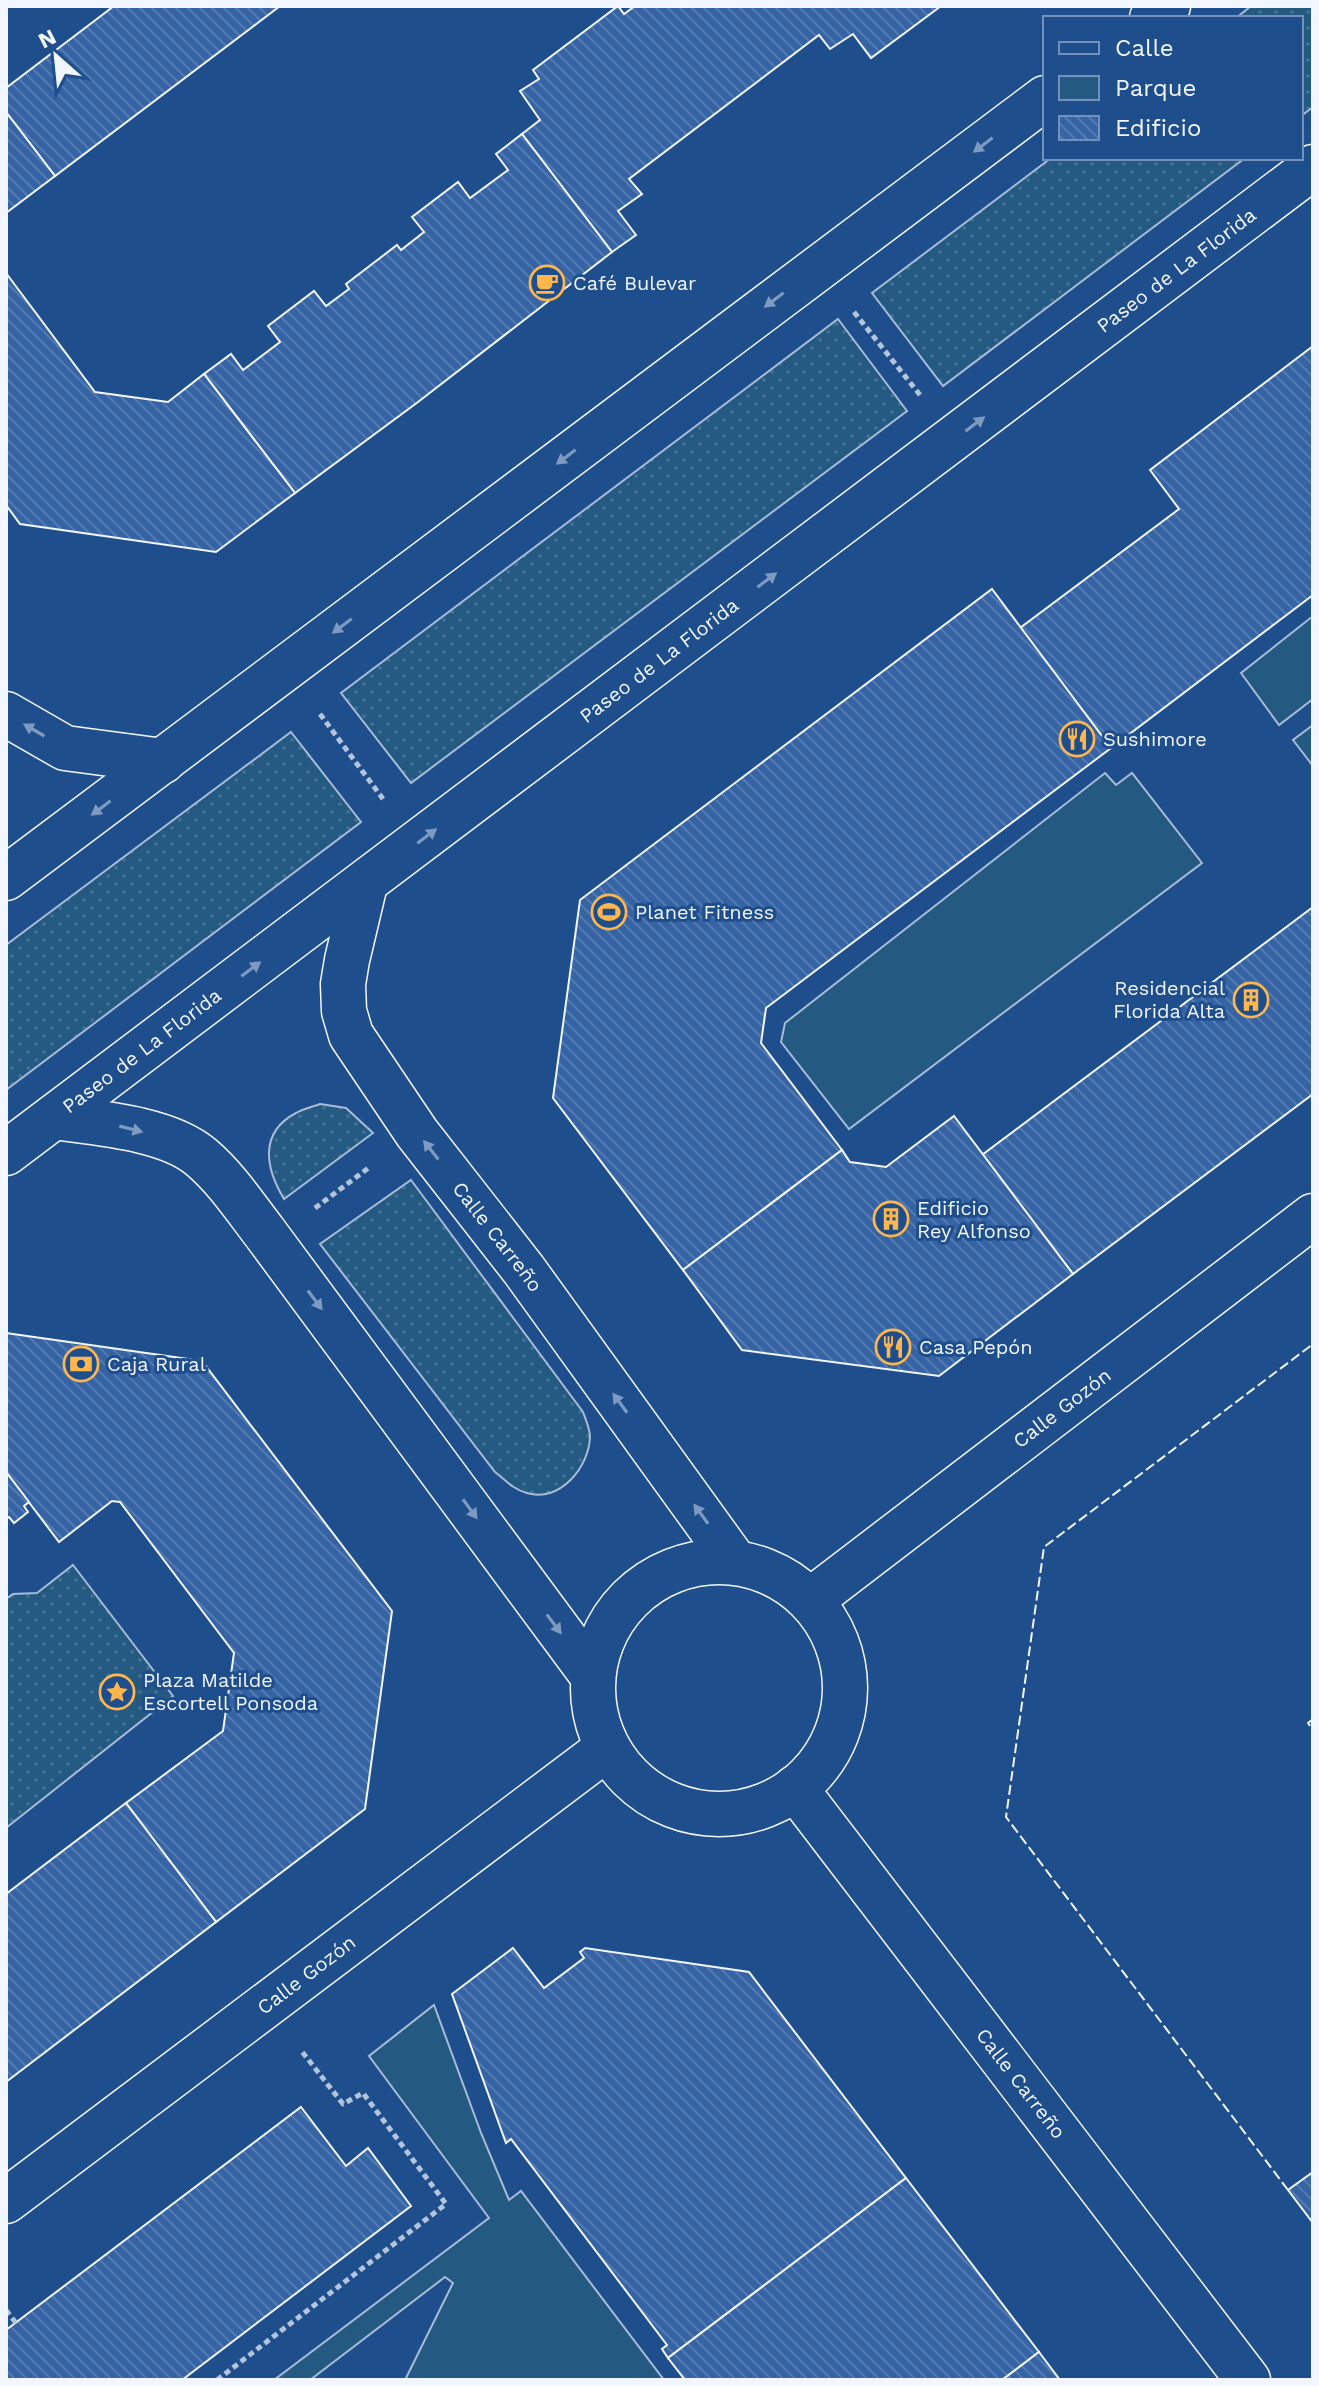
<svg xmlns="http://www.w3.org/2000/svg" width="1319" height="2386" font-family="'Work Sans',sans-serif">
<defs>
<pattern id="garden-dots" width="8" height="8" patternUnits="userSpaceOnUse" patternTransform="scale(2)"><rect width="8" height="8" fill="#245a82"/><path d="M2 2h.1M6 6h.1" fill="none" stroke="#447295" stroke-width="1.8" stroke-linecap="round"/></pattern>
<pattern id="building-back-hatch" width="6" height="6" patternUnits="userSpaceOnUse" patternTransform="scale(2)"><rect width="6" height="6" fill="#3563a3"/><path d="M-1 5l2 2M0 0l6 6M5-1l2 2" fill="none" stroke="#537ab1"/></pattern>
</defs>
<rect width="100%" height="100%" fill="#1f4e8c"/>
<!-- green -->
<g fill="#245a82" stroke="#a8bbd7" stroke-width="2">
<polygon points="1313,616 1313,699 1279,725 1241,673"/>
<polygon points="1313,725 1313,766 1293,740"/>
<polygon points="1105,773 1116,785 1132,773 1202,863 849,1129 781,1042 785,1023"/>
<polygon points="434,2005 481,2133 509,2200 521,2191 664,2380 405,2380 453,2283 445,2277 310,2380 274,2380 489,2218 369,2056"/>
</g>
<!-- garden -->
<g fill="url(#garden-dots)" stroke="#a8bbd7" stroke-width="2">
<polygon points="1251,6 1313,6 1313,107 1301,116 1301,18 1236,18"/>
<polygon points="1051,158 1245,158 943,386 872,293"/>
<polygon points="838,319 907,411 411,783 341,693"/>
<polygon points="291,732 361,822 6,1090 6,945"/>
<path d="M320,1104l26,4 27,25 -89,66c-18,-30 -26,-66 12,-86 7,-4 16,-6 24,-9z"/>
<path d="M411,1180l172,232c3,8 7,17 7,25 -1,30 -30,66 -63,56 -13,-3 -22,-13 -32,-21l-175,-228z"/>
<polygon points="73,1565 173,1696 6,1828 6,1599 13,1594 37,1593"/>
</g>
<!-- building -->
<g fill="url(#building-back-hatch)" stroke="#f2f6ff" stroke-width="2">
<polygon points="114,6 280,6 55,176 6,112 6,88"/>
<polygon points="618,6 624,14 635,6 941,6 871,58 853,34 830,49 819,35 629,179 642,194 618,211 636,235 612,252 522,134 540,120 520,91 539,79 533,70"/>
<polygon points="6,112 55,176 6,213"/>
<polygon points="522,134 612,252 418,402 295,493 204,374 231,354 243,370 280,342 268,326 314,291 326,306 349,289 346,284 397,245 401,250 424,232 412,217 458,182 470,198 508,170 496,154"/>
<polygon points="6,273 95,392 168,402 204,374 295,493 216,552 20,524 6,505"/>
<polygon points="1313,346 1313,595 1111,748 1020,628 1179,509 1150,470"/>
<polygon points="992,589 1111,748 766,1008 761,1043 842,1150 683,1270 553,1098 580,900"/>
<polygon points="1313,907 1313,1094 1073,1274 982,1155"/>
<polygon points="954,1116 1073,1274 939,1376 742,1350 683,1270 842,1150 850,1162 886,1167"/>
<polygon points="6,1333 202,1361 392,1611 365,1809 216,1922 126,1803 223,1731 234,1653 120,1502 112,1501 59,1542 6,1472"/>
<polygon points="6,1472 29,1502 24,1506 28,1512 14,1523 9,1517 6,1519"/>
<polygon points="126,1803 216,1922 6,2082 6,1894"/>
<polygon points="513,1948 544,1988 584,1958 580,1952 585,1948 749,1972 906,2178 668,2358 662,2349 667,2345 511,2139 506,2143 452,1994"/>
<polygon points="301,2107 346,2166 368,2148 411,2206 182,2380 6,2380 6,2330"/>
<polygon points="1313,2172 1313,2223 1288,2190"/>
<polygon points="906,2178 1039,2352 1002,2380 685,2380 668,2358"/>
<polygon points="1039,2352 1060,2380 1002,2380"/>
</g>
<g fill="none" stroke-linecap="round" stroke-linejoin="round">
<!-- street casing -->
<g stroke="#f2f6ff" stroke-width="47">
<g id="street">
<polyline points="1152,18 1168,6"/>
<polyline points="6,714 65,748 163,761"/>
<polyline points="6,878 1045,98"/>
<path id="s1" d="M365,884l-18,76 -4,24 1,27 7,24 66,98 107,137 211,292"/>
<path d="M54,1117c43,6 113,11 147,40 25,21 44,50 64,76l327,442"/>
<path id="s2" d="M6,1153l1307,-986"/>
<circle cx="719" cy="1688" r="126"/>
<path id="s3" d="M811,1600l502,-384"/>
<path id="s4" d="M795,1788l453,592"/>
<path id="s5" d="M6,2201l600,-452"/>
</g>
</g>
<!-- path -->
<g stroke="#b3c4dc" stroke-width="5" stroke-dasharray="6 4" stroke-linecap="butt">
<polyline points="854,312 920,395"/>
<polyline points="320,714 383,799"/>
<polyline points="315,1208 371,1166"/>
<polyline points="6,2310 16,2323"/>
<polyline points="217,2380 446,2204 363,2093 343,2104 300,2049"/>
</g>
<!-- street -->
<use href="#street" stroke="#1f4e8c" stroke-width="44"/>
<!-- fence -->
<g stroke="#f2f6ff" stroke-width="2" stroke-dasharray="10 4" stroke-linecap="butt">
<polyline points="1313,1719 1308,1723 1313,1730"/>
<polyline points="1288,2190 1006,1817 1044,1547 1313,1344"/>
</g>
</g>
<!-- one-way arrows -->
<defs><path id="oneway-solid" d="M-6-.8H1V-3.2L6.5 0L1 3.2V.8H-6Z" transform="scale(2)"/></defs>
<g fill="#7e9ac0">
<use href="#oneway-solid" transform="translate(983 145) rotate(143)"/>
<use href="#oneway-solid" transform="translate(774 300) rotate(143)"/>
<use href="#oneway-solid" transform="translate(975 424) rotate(-37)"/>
<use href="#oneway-solid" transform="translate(566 457) rotate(143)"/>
<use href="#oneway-solid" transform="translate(767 580) rotate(-37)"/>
<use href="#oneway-solid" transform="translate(342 626) rotate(143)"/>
<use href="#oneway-solid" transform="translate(34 730) rotate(-150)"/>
<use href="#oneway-solid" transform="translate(101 808) rotate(143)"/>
<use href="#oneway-solid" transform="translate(427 836) rotate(-37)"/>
<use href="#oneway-solid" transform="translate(251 969) rotate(-37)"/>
<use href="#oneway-solid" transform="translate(131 1129) rotate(14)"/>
<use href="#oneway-solid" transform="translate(431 1150) rotate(-128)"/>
<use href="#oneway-solid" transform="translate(315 1300) rotate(53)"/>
<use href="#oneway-solid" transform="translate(620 1403) rotate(-126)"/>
<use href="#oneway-solid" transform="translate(470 1509) rotate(54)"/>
<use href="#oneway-solid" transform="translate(701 1514) rotate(-126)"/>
<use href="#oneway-solid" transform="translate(554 1624) rotate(53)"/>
</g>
<!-- icons -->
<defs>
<g id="cafe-ring" transform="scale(1.8)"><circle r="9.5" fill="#1f4e8c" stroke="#ffb74d" stroke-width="1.5"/><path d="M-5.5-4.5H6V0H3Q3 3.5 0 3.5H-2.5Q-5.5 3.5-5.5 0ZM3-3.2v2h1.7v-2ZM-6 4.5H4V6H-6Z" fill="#ffb74d"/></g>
<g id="restaurant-ring" transform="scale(1.8)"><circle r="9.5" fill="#1f4e8c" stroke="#ffb74d" stroke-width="1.5"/><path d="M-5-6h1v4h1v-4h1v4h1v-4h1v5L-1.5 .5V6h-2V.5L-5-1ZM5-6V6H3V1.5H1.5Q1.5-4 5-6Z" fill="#ffb74d"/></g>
<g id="stadium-ring" transform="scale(1.8)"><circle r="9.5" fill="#1f4e8c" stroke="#ffb74d" stroke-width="1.5"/><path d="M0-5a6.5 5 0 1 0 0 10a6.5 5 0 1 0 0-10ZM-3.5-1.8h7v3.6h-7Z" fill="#ffb74d"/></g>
<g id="building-ring" transform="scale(1.8)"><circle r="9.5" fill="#1f4e8c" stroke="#ffb74d" stroke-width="1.5"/><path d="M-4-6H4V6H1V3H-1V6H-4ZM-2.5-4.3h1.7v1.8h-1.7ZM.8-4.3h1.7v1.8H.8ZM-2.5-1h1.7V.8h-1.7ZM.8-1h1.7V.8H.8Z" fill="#ffb74d"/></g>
<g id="bank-ring" transform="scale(1.8)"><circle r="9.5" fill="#1f4e8c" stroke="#ffb74d" stroke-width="1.5"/><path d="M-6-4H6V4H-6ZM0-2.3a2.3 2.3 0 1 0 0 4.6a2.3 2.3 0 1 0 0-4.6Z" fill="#ffb74d"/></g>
<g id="sight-ring" transform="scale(1.8)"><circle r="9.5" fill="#1f4e8c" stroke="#ffb74d" stroke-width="1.5"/><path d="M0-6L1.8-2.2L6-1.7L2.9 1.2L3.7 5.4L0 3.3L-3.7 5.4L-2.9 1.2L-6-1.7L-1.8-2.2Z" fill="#ffb74d"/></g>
</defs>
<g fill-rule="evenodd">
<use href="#cafe-ring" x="547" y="283"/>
<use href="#restaurant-ring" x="1077" y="739"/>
<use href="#stadium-ring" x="609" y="912"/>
<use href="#building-ring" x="1251" y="1000"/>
<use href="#building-ring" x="891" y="1219"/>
<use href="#restaurant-ring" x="893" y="1347"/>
<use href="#bank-ring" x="81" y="1364"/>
<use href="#sight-ring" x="117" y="1692"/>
</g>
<g text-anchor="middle" stroke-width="6" stroke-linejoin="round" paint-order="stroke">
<!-- street labels -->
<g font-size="20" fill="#f2f6ff" stroke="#1f4e8c">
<text dy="7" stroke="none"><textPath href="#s2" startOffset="1466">Paseo de La Florida</textPath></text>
<text dy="7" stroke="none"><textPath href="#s2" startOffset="818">Paseo de La Florida</textPath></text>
<text dy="7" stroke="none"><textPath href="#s2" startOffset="170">Paseo de La Florida</textPath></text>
<text dy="7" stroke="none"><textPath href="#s1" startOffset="404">Calle Carreño</textPath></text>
<text dy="7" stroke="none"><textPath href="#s3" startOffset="316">Calle Gozón</textPath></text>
<text dy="7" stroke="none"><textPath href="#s5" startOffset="376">Calle Gozón</textPath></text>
<text dy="7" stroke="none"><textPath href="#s4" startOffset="372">Calle Carreño</textPath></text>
</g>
<!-- poi labels -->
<g font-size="20" fill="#f2f6ff" stroke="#1f4e8c" text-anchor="start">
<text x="573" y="290">Café Bulevar</text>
<text x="1103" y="746">Sushimore</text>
<text x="635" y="919">Planet Fitness</text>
<text x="1225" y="995" text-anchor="end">Residencial<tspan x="1225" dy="23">Florida Alta</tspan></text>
<text x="917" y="1215">Edificio<tspan x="917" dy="23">Rey Alfonso</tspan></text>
<text x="919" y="1354">Casa Pepón</text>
<text x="107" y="1371">Caja Rural</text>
<text x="143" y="1687">Plaza Matilde<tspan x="143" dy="23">Escortell Ponsoda</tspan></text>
</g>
</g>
<!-- border -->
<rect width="1319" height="2386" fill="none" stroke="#f2f6ff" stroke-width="16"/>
<!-- legend -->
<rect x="1043" y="16" width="260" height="144" fill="#1f4e8c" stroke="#7391ba" stroke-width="2"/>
<rect x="1059" y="42" width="40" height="12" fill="#1f4e8c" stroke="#7391ba" stroke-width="2"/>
<text x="1115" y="56" font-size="24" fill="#f2f6ff">Calle</text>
<rect x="1059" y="76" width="40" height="24" fill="#245a82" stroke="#7391ba" stroke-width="2"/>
<text x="1115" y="96" font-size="24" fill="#f2f6ff">Parque</text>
<rect x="1059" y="116" width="40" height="24" fill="url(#building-back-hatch)" stroke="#7391ba" stroke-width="2"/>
<text x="1115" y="136" font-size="24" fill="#f2f6ff">Edificio</text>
<!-- north arrow -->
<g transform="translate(56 56) rotate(333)" stroke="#1f4e8c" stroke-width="6" paint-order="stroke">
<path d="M0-6L14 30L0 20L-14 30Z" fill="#f2f6ff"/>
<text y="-12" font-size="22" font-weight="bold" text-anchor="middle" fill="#f2f6ff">N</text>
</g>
</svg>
